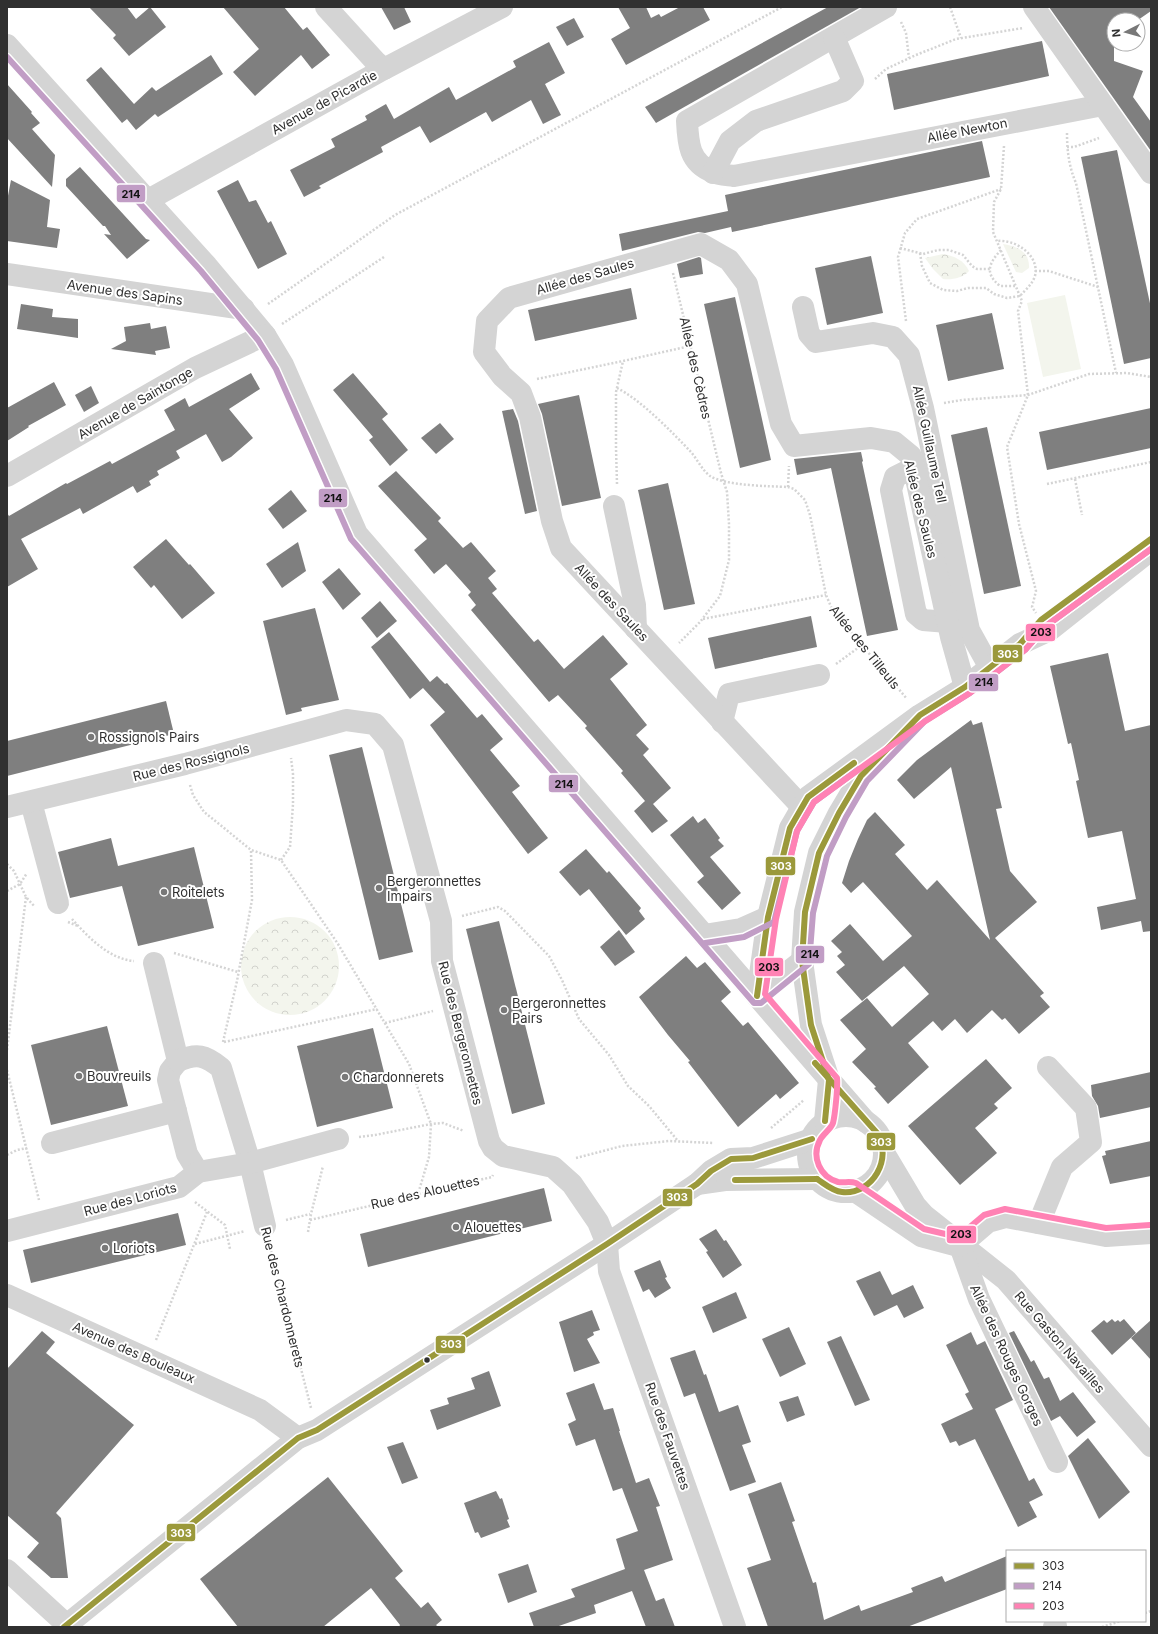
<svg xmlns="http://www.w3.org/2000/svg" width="1158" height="1634" font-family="Inter,sans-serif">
<defs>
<pattern id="forest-crowns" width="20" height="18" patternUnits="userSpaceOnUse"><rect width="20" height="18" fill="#f3f5ed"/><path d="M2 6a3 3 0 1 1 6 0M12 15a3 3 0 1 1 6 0" fill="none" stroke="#d1d2cc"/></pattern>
</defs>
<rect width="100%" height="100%" fill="#fff"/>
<!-- forest -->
<g fill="url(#forest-crowns)">
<path d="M1003,244c14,2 27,8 26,24l-7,5 -6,-1z"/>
<path d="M943,254c11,2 21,6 26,17 -6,7 -17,9 -26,8l-10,-10 -8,-11z"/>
<circle cx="290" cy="966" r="49"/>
</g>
<!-- pitch -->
<polygon fill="#f3f5ed" points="1065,295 1081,369 1043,377 1027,303"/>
<!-- building -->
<g fill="#7f7f7f">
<polygon points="89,7 127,7 136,19 150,7 166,27 129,56 113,38 116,35"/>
<polygon points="223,7 284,7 303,30 307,27 330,55 312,69 301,55 255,96 233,72 259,49"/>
<polygon points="381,7 404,7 411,22 394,30"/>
<polygon points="618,7 646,7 651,18 659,14 661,17 680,7 703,7 710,20 626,65 611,39 630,28"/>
<polygon points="828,7 861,7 656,123 645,107"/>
<polygon points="1049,7 1151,7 1151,11 1138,20 1114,20 1114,61 1143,71 1133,97 1151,122 1151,151"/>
<polygon points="574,18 584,37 567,46 556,27"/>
<polygon points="1042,41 1049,76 894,110 887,74"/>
<polygon points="549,42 565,73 545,84 561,115 543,124 531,100 492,122 486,112 430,143 420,126 381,147 383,152 319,186 321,188 304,197 290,170 335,147 331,139 367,120 365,116 386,104 394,119 449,87 456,100 516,67 513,61"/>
<polygon points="211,55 223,74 158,117 155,114 136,130 127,119 122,123 86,80 101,67 134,104 152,87 156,91"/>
<polygon points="7,84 32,112 31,113 40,123 32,129 55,155 52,187 7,138"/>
<polygon points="982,141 990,177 732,232 731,227 705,233 698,232 622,251 619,234 728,211 725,195"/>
<polygon points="1117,150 1151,308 1151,358 1124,364 1081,157"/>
<polygon points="80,167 146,239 150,240 127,259 104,234 111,235 105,226 103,226 66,186 66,179"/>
<polygon points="11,180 50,200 47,227 60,229 57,248 7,241 7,201"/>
<polygon points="238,180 249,202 256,200 268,223 271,221 287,254 258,269 217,191"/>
<polygon points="871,256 883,313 827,325 815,268"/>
<polygon points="699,257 701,258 703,274 680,278 677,264"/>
<polygon points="631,288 637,319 535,341 528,310"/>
<polygon points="735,297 771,460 740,468 704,304"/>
<polygon points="21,304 53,309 52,317 78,319 78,338 17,329"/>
<polygon points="992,313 1004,369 948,381 936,325"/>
<polygon points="150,323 151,329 166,326 170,348 155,351 156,355 111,349 126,341 124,327"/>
<polygon points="251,373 260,389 229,409 253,438 231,457 222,462 206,434 176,451 180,458 157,471 159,475 149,481 151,485 137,493 133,486 83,514 80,508 21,539 38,569 7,587 7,513 9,516 66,483 67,484 110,461 112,464 175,430 164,410 185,398 189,407"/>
<polygon points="353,373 388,414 382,419 408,450 390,466 369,440 373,437 333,390"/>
<polygon points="54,382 66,405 28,426 29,427 7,441 7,408"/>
<polygon points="91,386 99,403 84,412 75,395"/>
<polygon points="579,395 601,498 562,506 542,414 538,404"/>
<polygon points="1151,408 1151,448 1047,470 1039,432"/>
<polygon points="513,409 518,421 537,511 525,514 502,411"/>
<polygon points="440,423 454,439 436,454 421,438"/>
<polygon points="987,427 1021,586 984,594 951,435"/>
<polygon points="861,452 863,461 862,462 898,630 867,636 831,468 797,475 794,459"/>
<polygon points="396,471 441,518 438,521 463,548 471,542 496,571 488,578 497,589 492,593 534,642 538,639 564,669 603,635 628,664 610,679 647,725 636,735 649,749 643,755 671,788 653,804 668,821 652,833 634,811 645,801 621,773 623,771 585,728 587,726 558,695 549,702 471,610 476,605 468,595 471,592 446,564 434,574 414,550 427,539 378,486"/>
<polygon points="668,483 695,604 664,610 638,490"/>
<polygon points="291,490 307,511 283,529 268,509"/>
<polygon points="166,539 189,565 190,564 215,593 182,619 154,585 151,588 133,567"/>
<polygon points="298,542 306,571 282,588 266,564"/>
<polygon points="339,568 361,594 343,610 322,582"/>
<polygon points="380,601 397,621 377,638 361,618"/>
<polygon points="315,608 339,700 301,708 302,711 286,715 263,621"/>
<polygon points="811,616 817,647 715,669 708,638"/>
<polygon points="389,632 430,682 437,676 445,684 447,683 477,718 482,714 503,739 490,750 520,786 512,792 548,838 528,854 430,725 445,712 423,688 410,699 371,647"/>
<polygon points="1108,653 1125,731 1151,725 1151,931 1143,932 1141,921 1101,930 1097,907 1136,899 1122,831 1088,838 1076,781 1079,780 1071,743 1068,744 1050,666"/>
<polygon points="166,701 174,734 7,776 7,741"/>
<polygon points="971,720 973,725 982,722 1002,808 996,809 1010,871 1037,902 995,938 1044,993 1040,996 1050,1007 1019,1034 1005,1018 1002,1020 992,1010 967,1033 955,1019 942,1031 933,1021 908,1043 929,1067 888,1104 874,1088 876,1087 852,1062 866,1049 840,1020 867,998 892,1027 929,994 904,966 862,1001 836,972 845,965 837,956 842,952 831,941 850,924 883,961 912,936 863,882 851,893 842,883 849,861 858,839 867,820 875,812 905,845 895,854 927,890 937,880 990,940 951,767 914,799 897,780 917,760"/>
<polygon points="362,747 413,952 379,960 329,755"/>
<polygon points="693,816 698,823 705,818 720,838 718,840 724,846 710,857 741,893 722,910 697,882 704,876 670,835"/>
<polygon points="111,838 118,866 194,847 214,928 138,946 122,886 70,898 58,852"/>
<polygon points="586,849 607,873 609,871 641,908 639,911 645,919 626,935 589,889 580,896 559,872"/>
<polygon points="499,921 545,1104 512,1114 466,929"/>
<polygon points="619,930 635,952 615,966 600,947"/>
<polygon points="686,956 697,968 705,962 731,992 721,1001 743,1026 748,1022 799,1083 780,1099 776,1094 738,1127 688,1062 690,1061 668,1035 639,997"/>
<polygon points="107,1026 128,1106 51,1125 31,1045"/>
<polygon points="373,1028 393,1108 317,1127 297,1046"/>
<polygon points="986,1059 1012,1088 994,1104 998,1108 975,1128 997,1153 960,1185 908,1126"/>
<polygon points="1151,1072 1151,1107 1100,1118 1098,1106 1092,1096 1091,1085"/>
<polygon points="1151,1141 1151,1176 1110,1184 1102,1156 1106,1155 1105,1151"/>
<polygon points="544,1188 552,1221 368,1267 360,1234"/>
<polygon points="178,1213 186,1245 31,1283 23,1250"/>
<polygon points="716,1229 724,1241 726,1240 742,1265 723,1278 706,1252 708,1251 699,1239"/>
<polygon points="660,1260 667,1277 665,1278 671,1288 655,1298 649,1289 643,1292 634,1271"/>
<polygon points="880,1271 892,1295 913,1285 924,1308 904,1318 897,1305 874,1316 856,1281"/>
<polygon points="736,1292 747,1318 713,1333 702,1307"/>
<polygon points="592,1310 600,1330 593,1332 594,1335 587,1339 600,1363 574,1372 559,1322"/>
<polygon points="1112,1319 1115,1322 1118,1320 1120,1322 1124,1319 1136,1333 1112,1355 1091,1331 1104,1320 1107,1323"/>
<polygon points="1151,1320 1151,1360 1131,1338"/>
<polygon points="789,1327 806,1364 780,1377 762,1339"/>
<polygon points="42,1331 55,1342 46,1353 134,1425 56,1513 61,1518 68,1578 51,1578 27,1557 39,1543 7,1515 7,1369"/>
<polygon points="1014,1331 1031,1362 1034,1360 1044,1379 1049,1377 1060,1401 1073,1392 1096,1422 1077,1437 1060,1416 1051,1421 1009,1333"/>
<polygon points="971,1332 977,1345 985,1341 1013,1400 995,1409 1029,1481 1034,1478 1043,1495 1029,1502 1037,1517 1018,1527 975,1439 959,1446 956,1441 950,1443 941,1424 973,1409 965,1394 969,1392 946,1345"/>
<polygon points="841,1336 870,1400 855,1406 827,1342"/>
<polygon points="695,1350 704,1375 706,1374 719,1412 738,1405 751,1442 742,1445 756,1482 730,1491 695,1393 684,1397 670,1358"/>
<polygon points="489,1371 501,1406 437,1430 430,1410 449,1404 447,1398 475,1389 471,1378"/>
<polygon points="594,1383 604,1410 613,1408 620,1431 619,1431 636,1483 649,1478 660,1506 656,1507 673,1560 644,1570 656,1601 664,1598 675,1627 646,1627 632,1591 594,1605 596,1613 556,1627 534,1627 529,1613 575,1597 571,1589 625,1569 616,1539 638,1531 622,1488 613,1491 595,1439 576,1446 568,1424 576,1420 566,1393"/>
<polygon points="798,1396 805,1415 787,1422 779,1402"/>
<polygon points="1088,1438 1130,1492 1099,1519 1068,1456"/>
<polygon points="403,1442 418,1478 402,1484 387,1447"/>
<polygon points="328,1477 403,1571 395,1578 421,1608 428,1602 442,1620 436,1625 438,1627 399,1627 400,1625 371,1588 323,1627 238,1627 200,1579"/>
<polygon points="781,1482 795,1521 792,1522 813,1583 816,1582 824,1620 859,1605 861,1611 913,1592 911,1588 942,1576 945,1582 1007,1556 1007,1589 907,1627 768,1627 747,1568 771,1560 748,1494"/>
<polygon points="496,1491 500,1499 502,1498 509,1519 507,1520 510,1527 481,1538 478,1532 475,1533 464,1503"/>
<polygon points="528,1564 537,1592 508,1603 498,1574"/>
</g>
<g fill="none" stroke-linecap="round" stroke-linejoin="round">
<!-- path -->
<g stroke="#d4d4d4" stroke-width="2.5" stroke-dasharray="2 2" stroke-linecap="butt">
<polyline points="950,7 961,38"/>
<polyline points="901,22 906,33 909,58"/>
<polyline points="875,79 886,69 916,55 956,39 1023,28"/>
<path d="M1067,133c0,18 2,34 9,50l40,190"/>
<polyline points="1004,146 1001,189 994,202 993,232 1022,301 1018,311 1028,395 1007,447 1019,524 1036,591 1032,607 1036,613"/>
<polyline points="1067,147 1074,147 1099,138"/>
<polyline points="900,248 923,254 938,250 949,250 963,255 972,266 977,269 991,269"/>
<path d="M1001,250c-12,13 -17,23 -1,36h15"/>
<path d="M920,253l2,13 8,17 13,7 14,1 11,-3h18l8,6 13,4 13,-2c5,-6 12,-11 15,-20 5,-21 -20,-37 -38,-35"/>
<polyline points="1035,271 1049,271 1098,287"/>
<polyline points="673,273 721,473 727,492 729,524 729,560 720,596 700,622 679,643"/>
<polyline points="268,304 395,215 782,7"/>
<polyline points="906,321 898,257 905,233 917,219 1001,189"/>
<polyline points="282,324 384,257"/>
<polyline points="537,379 623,361 690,346"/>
<path d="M617,388c24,12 55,44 74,64 6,7 11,18 19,24 16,10 59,10 78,11l6,2 11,11 5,15 16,80 6,14 75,90"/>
<polyline points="944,403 962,400 1028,395 1089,374 1127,373 1151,377"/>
<polyline points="1075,479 1082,515"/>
<polyline points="617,484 616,448 616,392 623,361"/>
<polyline points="1047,484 1151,462"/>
<polyline points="788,487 789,466"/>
<polyline points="703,619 826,595"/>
<polyline points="836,664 862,645"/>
<polyline points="190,785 193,795 204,812 224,828 251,850 281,860 338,944 409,1064 431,1124 429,1157 418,1194"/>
<polyline points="281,860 290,847 293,804 293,774 291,758"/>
<polyline points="7,864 14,871 26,897 35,907"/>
<polyline points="7,891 20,884 27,873"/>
<polyline points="462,916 498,907 505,911 549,956 562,980 579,1019 609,1055 628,1086 649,1106 678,1141"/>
<path d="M72,919c16,18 37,40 62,42"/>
<polyline points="68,922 78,926"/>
<polyline points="174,953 238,972"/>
<polyline points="385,1023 433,1011"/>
<polyline points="223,1042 237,981 252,900 251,850"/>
<polyline points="224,1042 377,1009"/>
<polyline points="7,1050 26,897"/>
<polyline points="7,1070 39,1200"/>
<polyline points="771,1128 804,1100"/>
<polyline points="359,1137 375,1135 431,1124 443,1123 464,1131"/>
<polyline points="7,1155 17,1150 27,1148"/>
<polyline points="576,1158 622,1146 669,1141 713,1143"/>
<polyline points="195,1202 225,1225 230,1249"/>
<polyline points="286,1220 310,1214"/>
<polyline points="310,1220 492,1177 493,1175"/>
<polyline points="308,1232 311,1214 323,1166"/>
<polyline points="195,1244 245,1231"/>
<polyline points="270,1247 311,1408"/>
<polyline points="156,1340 207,1212"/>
<polyline points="1145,1613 1151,1611"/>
<polyline points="1102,1627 1121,1621"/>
</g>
<!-- minor -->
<g stroke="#d4d4d4" stroke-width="22">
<polyline points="326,7 375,61 384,69"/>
<path d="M886,7l-199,114c1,22 2,42 26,51 6,3 14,3 21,4l369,-71"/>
<polyline points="1034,7 1151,173"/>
<polyline points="7,45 207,266 265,335 283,365 357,534 866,1122"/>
<polyline points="713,173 730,141 756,121 843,91 853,81 834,37"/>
<polyline points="148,200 384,69 502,7"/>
<polyline points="7,274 244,309"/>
<polyline points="803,307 809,334 816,342 873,333 893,337 909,355 923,408 969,630 990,668"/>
<polyline points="913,468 895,477 891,490 916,614 923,620 948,622"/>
<polyline points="7,476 195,368 265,335"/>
<polyline points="614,506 635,605 636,629"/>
<polyline points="722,722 729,694 819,675"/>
<polyline points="31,802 58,903"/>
<polyline points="7,807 185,764 346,720 375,724 393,745 441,921 442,961 489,1141 493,1148 503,1156 553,1167 572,1184 598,1222 607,1244 609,1271 735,1627"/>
<polyline points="802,807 561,548 552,521 530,417 521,393 502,376 484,352 487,321 509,298 701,244 729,260 747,284 781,424 794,446 871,438 894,442 911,456 951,637 965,687"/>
<polyline points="704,935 741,929 768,917"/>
<polyline points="154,963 178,1061 170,1071 168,1080 187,1154 198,1172"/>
<polyline points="757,996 768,917 790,828 808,797 920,715 965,687 1020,644 1050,630 1151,550"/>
<polyline points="757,996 802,961"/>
<path d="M178,1061c19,-8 27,-6 43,7l29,95 15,63"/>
<circle cx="846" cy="1154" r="38"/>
<polyline points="825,1121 829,1080 811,1025 802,961 805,912 819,853 839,813 861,776 880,756"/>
<polyline points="52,1143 176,1111"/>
<polyline points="884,1153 915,1205 924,1215 1006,1280 1151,1446"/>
<polyline points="697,1184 725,1180 817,1179"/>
<polyline points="853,1190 921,1236 955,1245"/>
<polyline points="1039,1223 1062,1167 1091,1142 1086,1108 1048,1067"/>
<polyline points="7,1231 179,1187 198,1172 250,1163 338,1139"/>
<polyline points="960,1246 979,1299 1057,1462"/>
<polyline points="960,1246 988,1222 1006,1217 1106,1236 1151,1233"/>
<polyline points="7,1295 260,1410 298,1438"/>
<polyline points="7,1570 67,1625"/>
<polyline points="64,1627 298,1438 317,1430 607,1244 697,1184 711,1171 731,1159 753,1158 812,1139"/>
<polyline points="1054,1627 1056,1626"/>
</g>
<!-- bus-1 casing -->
<g stroke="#fff" stroke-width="9">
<g id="bus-1">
<polyline points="757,996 768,917 790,828 808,797 854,763"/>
<path d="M815,1063l62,70c16,25 -4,62 -35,59 -10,-1 -17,-8 -25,-13"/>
<polyline points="825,1121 829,1080 811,1025 802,961 805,912 819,853 839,813 861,776 920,715 965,687 1020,644 1041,620 1151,539"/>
<polyline points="735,1180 817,1179"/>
<polyline points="64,1627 298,1438 317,1430 607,1244 697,1184 711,1171 731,1159 753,1158 812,1139"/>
</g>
</g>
<!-- bus-2 casing -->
<g stroke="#fff" stroke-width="9">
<g id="bus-2">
<polyline points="7,57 201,271 258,340 276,369 351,539 754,1003 761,1003 809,964 813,913 827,856 846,817 867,781 925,721 970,693 1025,650 1046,626 1151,549"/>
<polyline points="705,943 744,937 774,922 797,831 814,802 859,769"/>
</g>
</g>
<!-- bus-3 casing -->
<g stroke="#fff" stroke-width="9">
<path id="bus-3" d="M1150,1225l-44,3 -101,-19 -21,6 -26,22 -34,-8 -68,-46c-6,-2 -12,0 -18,-1 -18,-5 -27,-25 -18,-42 3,-6 11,-11 13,-17 2,-8 5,-37 4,-45l-72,-84 11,-75 21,-88 17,-29 110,-80 46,-29 55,-43 21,-24 105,-77"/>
</g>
<!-- bus-1 -->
<use href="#bus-1" stroke="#9b993b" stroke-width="6"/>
<!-- bus-2 -->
<use href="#bus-2" stroke="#c19dc5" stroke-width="6"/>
<!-- bus-3 -->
<use href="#bus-3" stroke="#ff82b4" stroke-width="6"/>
</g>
<!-- markers -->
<g fill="#787878" stroke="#fff" stroke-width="1.5">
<circle cx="91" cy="737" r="4"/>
<circle cx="379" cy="888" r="4"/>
<circle cx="164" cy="892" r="4"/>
<circle cx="504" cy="1010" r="4"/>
<circle cx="79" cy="1076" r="4"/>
<circle cx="345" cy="1077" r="4"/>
<circle cx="456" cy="1227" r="4"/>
<circle cx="105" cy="1248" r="4"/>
</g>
<circle fill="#303030" stroke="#fff" stroke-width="1.5" cx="427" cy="1360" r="3.5"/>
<g text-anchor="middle" stroke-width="4" stroke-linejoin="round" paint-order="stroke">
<!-- street labels -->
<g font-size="13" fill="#303030" stroke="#fff">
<text transform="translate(324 102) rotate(-29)" y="5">Avenue de Picardie</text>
<text transform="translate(967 130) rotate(-11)" y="5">Allée Newton</text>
<text transform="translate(585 276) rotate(-16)" y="5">Allée des Saules</text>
<text transform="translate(125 292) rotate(8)" y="5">Avenue des Sapins</text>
<text transform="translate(696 368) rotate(77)" y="5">Allée des Cèdres</text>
<text transform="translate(135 403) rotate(-30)" y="5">Avenue de Saintonge</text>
<text transform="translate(930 444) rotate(78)" y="5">Allée Guillaume Tell</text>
<text transform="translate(921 509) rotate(76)" y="5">Allée des Saules</text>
<text transform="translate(612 602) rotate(47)" y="5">Allée des Saules</text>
<text transform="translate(865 647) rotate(51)" y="5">Allée des Tilleuls</text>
<text transform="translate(191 762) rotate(-14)" y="5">Rue des Rossignols</text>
<text transform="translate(461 1033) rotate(76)" y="5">Rue des Bergeronnettes</text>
<text transform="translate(425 1192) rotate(-13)" y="5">Rue des Alouettes</text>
<text transform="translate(130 1199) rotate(-15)" y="5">Rue des Loriots</text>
<text transform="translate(283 1297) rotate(76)" y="5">Rue des Chardonnerets</text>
<text transform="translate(1060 1342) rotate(49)" y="5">Rue Gaston Navailles</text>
<text transform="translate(134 1352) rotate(24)" y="5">Avenue des Bouleaux</text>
<text transform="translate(1007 1355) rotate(65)" y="5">Allée des Rouges Gorges</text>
<text transform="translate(668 1436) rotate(71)" y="5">Rue des Fauvettes</text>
</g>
<!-- poi labels -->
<g font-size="13" fill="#303030" stroke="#fff" text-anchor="start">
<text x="99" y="742">Rossignols Pairs</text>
<text x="387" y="886">Bergeronnettes<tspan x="387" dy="15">Impairs</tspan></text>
<text x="172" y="897">Roitelets</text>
<text x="512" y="1008">Bergeronnettes<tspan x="512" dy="15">Pairs</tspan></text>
<text x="87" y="1081">Bouvreuils</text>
<text x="353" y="1082">Chardonnerets</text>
<text x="464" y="1232">Alouettes</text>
<text x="113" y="1253">Loriots</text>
</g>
</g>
<g stroke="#fff" stroke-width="1.5">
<rect x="116" y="184" width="30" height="19" rx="4" fill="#c19dc5"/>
<rect x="318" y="488" width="30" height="20" rx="4" fill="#c19dc5"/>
<rect x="1025" y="623" width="31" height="19" rx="4" fill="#ff82b4"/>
<rect x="992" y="644" width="31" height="19" rx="4" fill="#9b993b"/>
<rect x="968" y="673" width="31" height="19" rx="4" fill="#c19dc5"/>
<rect x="548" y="774" width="31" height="19" rx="4" fill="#c19dc5"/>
<rect x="765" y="856" width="31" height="20" rx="4" fill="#9b993b"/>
<rect x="795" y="945" width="30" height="19" rx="4" fill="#c19dc5"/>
<rect x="754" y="957" width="30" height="20" rx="4" fill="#ff82b4"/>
<rect x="866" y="1132" width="30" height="19" rx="4" fill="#9b993b"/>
<rect x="662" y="1188" width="31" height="19" rx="4" fill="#9b993b"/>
<rect x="946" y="1225" width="31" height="19" rx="4" fill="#ff82b4"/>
<rect x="435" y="1335" width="31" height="19" rx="4" fill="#9b993b"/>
<rect x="166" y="1523" width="30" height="19" rx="4" fill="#9b993b"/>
</g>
<g font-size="11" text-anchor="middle" font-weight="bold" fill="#fff">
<text x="1008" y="658">303</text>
<text x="781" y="870">303</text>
<text x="881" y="1146">303</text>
<text x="677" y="1201">303</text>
<text x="451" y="1348">303</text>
<text x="181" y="1537">303</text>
</g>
<g font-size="11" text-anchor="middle" font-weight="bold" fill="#111">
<text x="131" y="198">214</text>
<text x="333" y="502">214</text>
<text x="1041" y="636">203</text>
<text x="984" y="686">214</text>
<text x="564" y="788">214</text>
<text x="810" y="958">214</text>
<text x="769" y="971">203</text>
<text x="961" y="1238">203</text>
</g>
<!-- border -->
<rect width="1158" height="1634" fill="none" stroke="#303030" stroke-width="16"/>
<!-- legend -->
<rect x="1006" y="1550" width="140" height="72" fill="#ffffff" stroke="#acacac"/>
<rect x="1014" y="1563" width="20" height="6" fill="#9b993b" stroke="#acacac"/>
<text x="1042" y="1570" font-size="12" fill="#303030">303</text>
<rect x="1014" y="1583" width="20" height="6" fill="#c19dc5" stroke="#acacac"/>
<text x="1042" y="1590" font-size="12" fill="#303030">214</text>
<rect x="1014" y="1603" width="20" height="6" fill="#ff82b4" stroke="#acacac"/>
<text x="1042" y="1610" font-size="12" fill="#303030">203</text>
<!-- north arrow -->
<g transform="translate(1126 32) rotate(264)"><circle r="19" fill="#ffffff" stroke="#acacac"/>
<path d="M0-3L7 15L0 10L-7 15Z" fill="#787878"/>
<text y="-6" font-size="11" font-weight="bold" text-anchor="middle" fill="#303030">N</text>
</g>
</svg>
